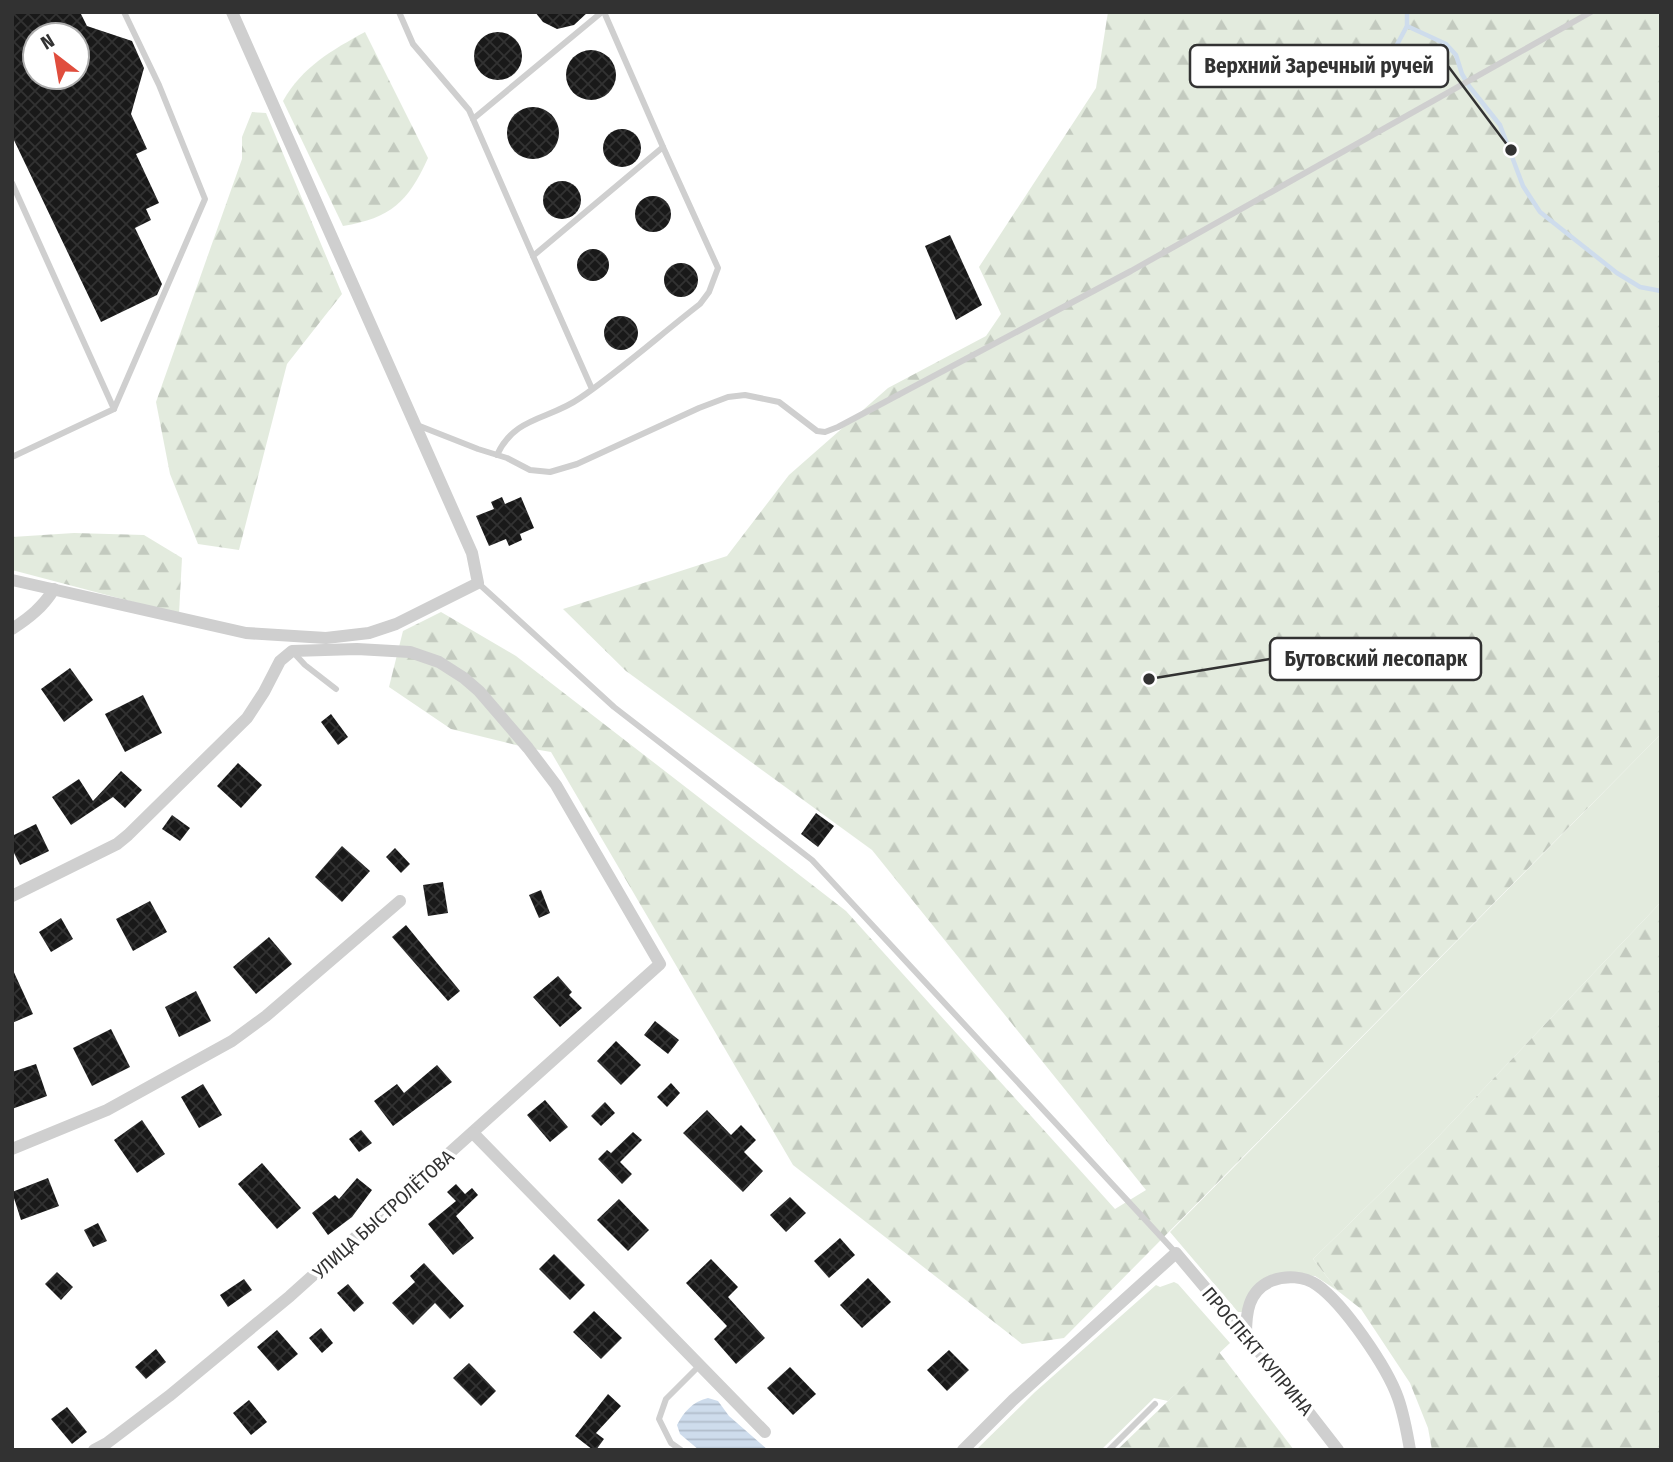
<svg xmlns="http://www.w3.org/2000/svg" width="1673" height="1462" font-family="'Fira Sans Condensed',sans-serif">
<defs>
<pattern id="forest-firs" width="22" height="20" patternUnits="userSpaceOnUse" patternTransform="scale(1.75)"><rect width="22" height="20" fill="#e3ebde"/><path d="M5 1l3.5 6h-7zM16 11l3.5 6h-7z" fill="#c3cabf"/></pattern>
<pattern id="water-rules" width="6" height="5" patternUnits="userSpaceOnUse" patternTransform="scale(1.75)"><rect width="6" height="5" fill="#cedcec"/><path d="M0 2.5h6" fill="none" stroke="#b1bdcb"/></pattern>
<pattern id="building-cross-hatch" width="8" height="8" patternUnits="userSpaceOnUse" patternTransform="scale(1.75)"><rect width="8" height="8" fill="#191919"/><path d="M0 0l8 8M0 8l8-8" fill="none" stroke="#323232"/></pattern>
</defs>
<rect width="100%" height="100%" fill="#fff"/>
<!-- green -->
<g fill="#e3ebde">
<polygon points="1661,734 1661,902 1434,1141 1313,1259 1338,1291 1315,1276 1284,1274 1242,1312 1238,1312 1170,1232"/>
<polygon points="1174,1282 1178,1284 1230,1343 1168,1401 1154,1398 1101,1450 976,1450 1035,1392 1156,1285 1160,1287"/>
</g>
<!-- forest -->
<g fill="url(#forest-firs)">
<polygon points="1108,12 1661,12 1661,734 1064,1338 1022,1344 793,1165 551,752 528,748 451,729 389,687 403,631 441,612 516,656 846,911 1115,1209 1146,1190 872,850 626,671 563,609 727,556 789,475 888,388 986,336 1001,314 979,267 1096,88"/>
<path d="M365,32l63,126c-20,44 -37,60 -85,68l-60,-125c19,-34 49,-51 82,-69z"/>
<polygon points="252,112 266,113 342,294 287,364 239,550 198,544 170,474 156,402 242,159 242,137"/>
<polygon points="74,533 144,535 182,558 179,614 12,570 12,537"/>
<polygon points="1661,902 1661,1450 1432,1450 1428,1428 1410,1383 1361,1309 1338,1291 1313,1259 1434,1141"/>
<polygon points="1219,1352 1294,1450 1117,1450"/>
</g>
<!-- water -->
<path fill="url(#water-rules)" d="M708,1398l10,3 11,15 39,34h-69l-19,-16 -3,-9c7,-13 15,-23 31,-27z"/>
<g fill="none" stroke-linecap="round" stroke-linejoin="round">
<!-- stream -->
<g stroke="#cedcec" stroke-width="4.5">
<polyline points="1407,12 1407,26 1446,44 1456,55 1462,74 1469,86 1500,125 1523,186 1540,212 1617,273 1640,287 1661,291"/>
<polyline points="1379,78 1407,26"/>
</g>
</g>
<!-- building -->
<g fill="url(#building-cross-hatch)" fill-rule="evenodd">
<path d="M12,12h68l7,14 45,15 12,27 -13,46 16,35 -11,5 23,49 -13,6 5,11 -16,8 27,56 -5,11 -56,27 -89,-186zM35,35h42v42h-42z"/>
<polygon points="535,12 588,12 574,25 557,29 543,22"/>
<circle cx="498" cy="56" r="24"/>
<circle cx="591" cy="75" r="25"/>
<circle cx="533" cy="133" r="26"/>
<circle cx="622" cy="148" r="19"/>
<circle cx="562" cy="200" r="19"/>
<circle cx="653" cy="214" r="18"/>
<polygon points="950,235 982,305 956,320 925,246"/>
<circle cx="593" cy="265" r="16"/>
<circle cx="681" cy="280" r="17"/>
<circle cx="621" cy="333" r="17"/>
<polygon points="502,497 505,504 521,497 534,528 520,534 522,540 509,546 506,539 489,546 476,516 494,509 491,502"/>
<polygon points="70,668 93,700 64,722 41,689"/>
<polygon points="143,695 162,733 125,752 105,714"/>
<polygon points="331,714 348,737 338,745 321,722"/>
<polygon points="238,763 262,785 241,808 217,786"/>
<polygon points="121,771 142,790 125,808 113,797 71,825 52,797 79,779 93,801"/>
<polygon points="816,813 834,826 818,847 801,834"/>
<polygon points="172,815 190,828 180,841 162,829"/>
<polygon points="36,824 49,851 20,865 12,849 12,836"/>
<polygon points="342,846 370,871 342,902 315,877"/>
<polygon points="395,848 410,864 401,873 386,857"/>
<polygon points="443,882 448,913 428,916 423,885"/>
<polygon points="541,890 550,913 539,918 529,895"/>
<polygon points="150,901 167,932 133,951 116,919"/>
<polygon points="61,918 73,939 51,952 39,932"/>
<polygon points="406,925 460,991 448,1001 392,937"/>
<polygon points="269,937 292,964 256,994 233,967"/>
<polygon points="12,968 33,1014 12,1023"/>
<polygon points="558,976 572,992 569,995 582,1008 560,1027 533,997"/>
<polygon points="196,991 211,1021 179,1037 165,1007"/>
<polygon points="655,1021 679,1040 668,1054 644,1035"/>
<polygon points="111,1029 130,1067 92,1086 73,1048"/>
<polygon points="616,1041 641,1065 621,1085 597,1061"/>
<polygon points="36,1064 47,1096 12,1109 12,1072"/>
<polygon points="437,1065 452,1082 393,1126 374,1101 397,1084 404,1093"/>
<polygon points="671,1083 680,1093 667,1107 657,1097"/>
<polygon points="203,1084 222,1115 199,1128 181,1097"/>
<polygon points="545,1100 568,1127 550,1142 527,1115"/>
<polygon points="605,1102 615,1113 601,1126 591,1116"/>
<polygon points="707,1110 731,1135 741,1125 756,1140 744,1152 763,1171 743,1192 683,1133"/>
<polygon points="142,1120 165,1154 137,1173 114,1140"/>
<polygon points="361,1130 372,1143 359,1152 349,1139"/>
<polygon points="633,1132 642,1140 620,1162 632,1174 622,1184 598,1159 607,1150 611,1153"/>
<polygon points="262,1163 301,1208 277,1229 238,1184"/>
<polygon points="48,1178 59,1206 21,1220 12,1192"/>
<polygon points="357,1178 372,1190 352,1217 328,1235 312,1213 335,1195 339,1199"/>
<polygon points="456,1184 465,1194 472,1188 478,1195 456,1216 474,1238 453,1255 428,1224 456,1201 447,1192"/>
<polygon points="790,1197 806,1213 786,1232 770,1215"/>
<polygon points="619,1199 649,1230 628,1251 597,1220"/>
<polygon points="98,1223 107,1241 93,1247 84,1230"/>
<polygon points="840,1238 855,1255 829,1278 814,1261"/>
<polygon points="554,1254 585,1285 570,1300 539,1269"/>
<polygon points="711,1259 738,1287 728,1297 765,1338 736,1364 714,1339 727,1326 686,1283"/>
<polygon points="424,1263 464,1306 450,1319 435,1303 413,1325 392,1303 415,1282 410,1276"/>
<polygon points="57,1272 73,1287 61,1300 45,1284"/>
<polygon points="868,1278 891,1302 862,1328 840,1305"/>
<polygon points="244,1279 252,1290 228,1307 220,1295"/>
<polygon points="348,1284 364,1303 354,1312 337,1293"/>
<polygon points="594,1311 622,1338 601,1359 573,1332"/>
<polygon points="321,1328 333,1343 322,1353 309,1338"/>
<polygon points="277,1330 298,1354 278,1371 257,1347"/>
<polygon points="156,1349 166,1362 146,1379 135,1367"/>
<polygon points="949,1350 969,1370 947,1391 927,1370"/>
<polygon points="469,1363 496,1391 481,1406 453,1378"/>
<polygon points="790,1367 816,1394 793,1415 767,1388"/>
<polygon points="608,1394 621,1406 596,1433 604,1439 596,1450 593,1450 575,1436"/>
<polygon points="249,1400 267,1422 251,1435 233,1413"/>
<polygon points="67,1407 87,1432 72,1444 51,1419"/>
</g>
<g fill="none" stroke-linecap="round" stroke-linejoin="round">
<!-- lane -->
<g stroke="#cfcfcf" stroke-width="6">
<polyline points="399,12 413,44 469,110 473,119"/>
<polyline points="604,12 663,147"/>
<polyline points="12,183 114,409"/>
<polyline points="533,256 473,119 602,12"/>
<polyline points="417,425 478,449 507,458 530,470 550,472 577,464 699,408 728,397 745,395 779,402 817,431 825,432 838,427 1131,271 1591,12"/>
<path d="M497,455c18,-39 52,-35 83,-57 41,-28 80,-63 120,-94l9,-12 9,-24 -55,-121 -130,109 59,133"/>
<polyline points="12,457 114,409 205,199 159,85 124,12"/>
<polyline points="478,583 614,707 812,860 1176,1253"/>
<polyline points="292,651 305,665 336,689"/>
<polyline points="681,1450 671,1443 659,1419 666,1399 700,1365"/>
<polyline points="1109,1450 1155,1404"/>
</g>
<!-- street -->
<g stroke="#cfcfcf" stroke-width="12">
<polyline points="12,580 246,633 326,638 369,633 396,624 478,583 472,553 232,12"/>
<path d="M12,629c17,-11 31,-22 42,-40"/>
<polyline points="12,896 117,844 128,835 247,718 264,692 280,661 292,651 357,649 410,652 439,662 464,678 479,691 528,748 556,785 660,964 290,1296 169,1396 107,1443 94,1450"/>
<polyline points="473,1133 765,1432"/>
<polyline points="12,1149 107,1110 232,1041 266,1016 400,901"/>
<path d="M1246,1335c0,-22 2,-44 25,-54 15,-6 33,-5 46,4 27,19 70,82 81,113 6,17 9,34 12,52"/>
<polyline points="963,1450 1013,1400 1176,1253 1289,1387 1338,1450"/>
</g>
</g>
<g text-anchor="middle" stroke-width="7" stroke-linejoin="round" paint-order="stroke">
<!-- street labels -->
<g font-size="19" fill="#323232" stroke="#fff">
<text transform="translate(383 1214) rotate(-42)" y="7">УЛИЦА БЫСТРОЛЁТОВА</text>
<text transform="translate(1258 1351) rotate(50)" y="7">ПРОСПЕКТ КУПРИНА</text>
</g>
</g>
<!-- callouts -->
<path fill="none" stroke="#323232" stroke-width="2.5" d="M1511 150L1448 66M1149 679L1270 659"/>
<g fill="#323232" stroke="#fff" stroke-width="2.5">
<circle cx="1511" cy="150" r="7"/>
<circle cx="1149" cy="679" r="7"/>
</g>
<g fill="#fff" stroke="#323232" stroke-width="2.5">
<rect x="1190" y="45" width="258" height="42" rx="7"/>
<rect x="1270" y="638" width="211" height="42" rx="7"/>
</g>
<g font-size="21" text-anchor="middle" font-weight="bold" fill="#323232">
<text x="1319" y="73">Верхний Заречный ручей</text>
<text x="1376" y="666">Бутовский лесопарк</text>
</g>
<!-- border -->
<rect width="1673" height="1462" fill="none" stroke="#323232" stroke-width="28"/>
<!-- north arrow -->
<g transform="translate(56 56) rotate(329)"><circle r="33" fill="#ffffff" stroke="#adadad" stroke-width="2"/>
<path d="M0-5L12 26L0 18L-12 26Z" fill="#e04d3d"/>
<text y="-10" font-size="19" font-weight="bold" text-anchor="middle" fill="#323232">N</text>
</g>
</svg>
